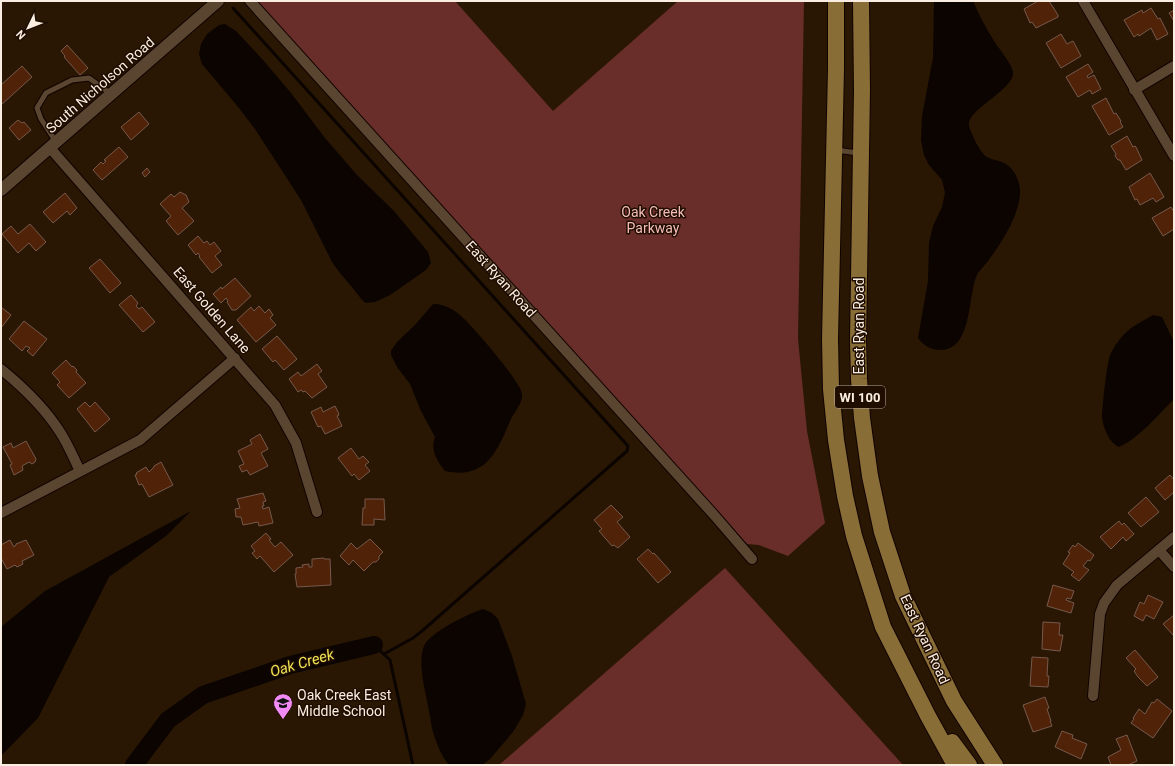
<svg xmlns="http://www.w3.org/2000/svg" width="1175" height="766" font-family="Roboto,sans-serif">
<rect width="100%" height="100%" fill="#291704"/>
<!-- green -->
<g fill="#692e29">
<polygon points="257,1 455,1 553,111 678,1 804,1 798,339 807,431 825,523 788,556 759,545 747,544"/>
<polygon points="725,568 903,765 499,765"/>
</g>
<!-- water -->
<g fill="#0b0400">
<path d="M934,1h39c6,14 13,27 21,40 5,8 18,23 19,31 2,18 -48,38 -44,54 2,7 11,27 18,31 5,3 11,3 17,6 10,5 17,19 16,31 -2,24 -18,48 -32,67 -3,4 -7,8 -10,12 -11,19 -4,76 -37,77 -10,0 -17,-4 -23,-12l10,-57 1,-38 4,-17 9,-19 3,-14 -3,-13 -13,-15 -5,-10 -3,-15 1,-24 11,-58z"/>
<polygon points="225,24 236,31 263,60 291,93 325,138 357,175 394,211 428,252 431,263 426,270 390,295 375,302 366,303 363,301 351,286 340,273 332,262 301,200 255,129 239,108 202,64 199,54 201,44 207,34 219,25"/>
<path d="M433,304c11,0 18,4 27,11 11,9 61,67 62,79 1,9 -7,17 -11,25 -2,4 -4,9 -6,14 -13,29 -27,45 -60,38 -8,-10 -15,-21 -10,-34l-14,-26 -11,-27 -13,-17 -6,-12v-4l6,-9 18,-17z"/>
<path d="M1153,315l9,2 12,25v57c-15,15 -36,40 -55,48 -10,-4 -16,-20 -17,-30 0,-8 5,-58 9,-64 12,-22 21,-26 42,-38z"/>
<polygon points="191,511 166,536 109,577 38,718 1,756 1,627 45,591"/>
<path d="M483,609l9,4 6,6 14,37 14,48 -3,11 -10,17 -23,27 -8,6h-33c-7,-8 -12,-20 -15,-30 -3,-8 -3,-17 -5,-24 -3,-18 -13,-51 -4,-67 7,-12 44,-31 58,-35z"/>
</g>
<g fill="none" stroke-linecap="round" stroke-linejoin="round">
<!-- stream -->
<g stroke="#0b0400" stroke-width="3">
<polyline points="233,8 628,446 627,451 422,631 413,638 384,654"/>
<polyline points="374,645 390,660 413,765"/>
</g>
<!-- river -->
<polyline stroke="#0b0400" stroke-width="18" points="134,765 168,720 203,695 290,665 374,645"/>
</g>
<!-- building -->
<g fill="#502208" stroke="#76594c">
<polygon points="1038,1 1049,1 1058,15 1058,17 1036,28 1032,22 1030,23 1024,9"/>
<polygon points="1151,8 1158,19 1160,18 1168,34 1157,40 1151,28 1139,36 1138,34 1134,37 1124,20 1142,10 1143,13"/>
<polygon points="1174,10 1174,21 1169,13"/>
<polygon points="1061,34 1067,44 1073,41 1081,56 1061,68 1046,43"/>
<polygon points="67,45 88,68 80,75 64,57 65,56 61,51"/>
<polygon points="1088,64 1093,72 1087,76 1088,78 1094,75 1101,89 1092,94 1090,90 1078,97 1066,77"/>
<polygon points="22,66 32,77 1,105 1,85"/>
<polygon points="1106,98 1114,114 1116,113 1121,121 1120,122 1123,127 1109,135 1092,106"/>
<polygon points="139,112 149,124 131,140 121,127"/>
<polygon points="18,120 22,123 24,122 31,130 19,140 9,128"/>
<polygon points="1127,136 1133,147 1135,146 1136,147 1142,160 1126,170 1120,160 1118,160 1115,156 1116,154 1111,146"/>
<polygon points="119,147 128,157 102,180 93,170 101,162 103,164 106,161 104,160"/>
<polygon points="147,168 150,172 145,177 142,173"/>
<polygon points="1150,173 1164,197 1156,202 1153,198 1140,205 1137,199 1135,200 1129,187"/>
<polygon points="180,192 186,195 189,202 182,208 194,221 178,235 166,221 171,216 160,204 171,194 174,197"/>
<polygon points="65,193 77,208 70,215 67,211 53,223 43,212"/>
<polygon points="1171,207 1174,212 1174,229 1163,236 1152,218"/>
<polygon points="30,224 46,242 36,251 29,243 18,253 2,234 11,226 18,234"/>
<polygon points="198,236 204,243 207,241 210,245 214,242 221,251 215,256 222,265 212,273 199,257 200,256 198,253 196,255 188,245"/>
<polygon points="100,259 121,283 110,293 89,268"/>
<polygon points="235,278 251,296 236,310 232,310 227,302 228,301 226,298 221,303 213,294 221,287 222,289"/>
<polygon points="131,295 138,303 136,306 139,309 142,307 155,322 143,332 119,305"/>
<polygon points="259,306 265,313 269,309 273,315 270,318 276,325 256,342 237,320 251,307 254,311"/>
<polygon points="1,307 11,315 1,328"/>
<polygon points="24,321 47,339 33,356 27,351 30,348 26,346 22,351 9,339"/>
<polygon points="277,336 297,359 284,370 275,360 273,362 262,349"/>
<polygon points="66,360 72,367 73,366 77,370 76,372 86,383 69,398 57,385 60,382 52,373"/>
<polygon points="317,364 322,371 318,374 327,387 312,398 305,391 303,392 301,390 298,392 289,379 298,372 301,376"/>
<polygon points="85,402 90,407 95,402 110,419 95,432 77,409"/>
<polygon points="335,406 338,412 339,415 337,416 342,426 325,434 321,426 318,427 311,412 321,407 323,412"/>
<polygon points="260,434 268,449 261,453 268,466 250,475 247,470 242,472 239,466 244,464 238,451 252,444 250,440"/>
<polygon points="26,441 36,459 35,462 32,464 29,462 22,466 23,470 14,475 10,465 12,464 3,447 11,443 13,448"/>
<polygon points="351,448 359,459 363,456 369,462 365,465 370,471 359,480 354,474 352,476 338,458"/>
<polygon points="161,462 173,485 149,497 142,484 139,485 135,475 137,474 136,473 146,467 149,472 154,467 154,466"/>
<polygon points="1170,475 1174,480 1174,495 1173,493 1165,500 1155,488"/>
<polygon points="263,493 266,501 263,502 264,506 262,506 263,509 269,507 273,523 259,526 258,522 243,525 241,517 236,517 235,509 240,508 237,499"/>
<polygon points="1146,497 1159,512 1141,527 1128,513"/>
<polygon points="365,499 384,499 385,520 374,519 374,525 362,525 363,508 365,508"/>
<polygon points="611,505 623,517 617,522 630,537 618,548 614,545 612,546 599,531 602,529 594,520"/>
<polygon points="1119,521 1122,525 1124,523 1134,534 1126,541 1123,537 1111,549 1100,537"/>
<polygon points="266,533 271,539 269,540 275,547 281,542 293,555 274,572 260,556 257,559 252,553 255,551 251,546"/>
<polygon points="370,539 383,552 379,556 379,559 376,562 373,562 364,571 353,560 349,565 340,556 351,543 357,549"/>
<polygon points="10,540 14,547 16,545 16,544 26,540 34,555 22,561 23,564 17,567 15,565 7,569 1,558 1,545"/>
<polygon points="1078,543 1094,555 1090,561 1088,560 1083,566 1089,570 1079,581 1071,575 1074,572 1063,564 1070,553 1068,552 1073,545 1075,547"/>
<polygon points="648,549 653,554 654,553 671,572 658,583 637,559"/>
<polygon points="324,558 324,559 330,559 331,585 297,587 295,574 296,574 296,568 303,567 302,565 309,564 309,567 312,567 312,559"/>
<polygon points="1053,585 1074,591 1071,599 1067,598 1066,600 1074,603 1071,613 1047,606"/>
<polygon points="1148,595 1163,602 1154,619 1146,615 1143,621 1134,616 1140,602 1144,604"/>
<polygon points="1174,615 1174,636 1163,624"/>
<polygon points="1043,622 1060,623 1059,635 1063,635 1060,651 1042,649"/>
<polygon points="1135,650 1158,677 1147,686 1138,677 1134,671 1136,669 1126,658"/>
<polygon points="1032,657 1048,658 1047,676 1049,676 1048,687 1030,686"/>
<polygon points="1045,697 1049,708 1047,709 1051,721 1050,721 1052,726 1033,732 1023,705"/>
<polygon points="1157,699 1172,711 1153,738 1131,723 1134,719 1133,718 1139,709 1145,714 1152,702 1154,703"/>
<polygon points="1062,731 1073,735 1072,738 1087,744 1081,759 1055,747"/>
<polygon points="1127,735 1137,761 1128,765 1111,765 1108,757 1121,750 1116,739"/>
</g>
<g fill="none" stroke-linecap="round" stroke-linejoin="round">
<!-- service casing -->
<g stroke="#110300" stroke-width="7">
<g id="service">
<polyline points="56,142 41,119 37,108 46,93 72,80 89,78 111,94"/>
<polyline points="836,150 858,153"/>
</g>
</g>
<!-- minor casing -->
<g stroke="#110300" stroke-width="12">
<g id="minor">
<polyline points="250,1 714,515 752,559"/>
<polyline points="1083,1 1174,156"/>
<polyline points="1134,90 1174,66"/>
<polyline points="50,148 275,405 296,443 317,512"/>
<path d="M1,369c22,18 44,39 59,63 8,12 14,27 20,39"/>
<polyline points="1,513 140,440 235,358"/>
<polyline points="1159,550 1174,567"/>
<polyline points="1093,696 1100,614 1104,603 1117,585 1174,537"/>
</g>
</g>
<!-- tertiary casing -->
<g stroke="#110300" stroke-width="14">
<polyline id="tertiary" points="1,190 218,1"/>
</g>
<!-- primary casing -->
<g stroke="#110300" stroke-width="18">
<g id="primary">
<polyline points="836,1 836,69 830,339 831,389 836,440 845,496 854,536 883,627 928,716 955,765"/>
<polyline points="861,1 862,90 858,340 859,379 862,418 870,476 882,532 903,596 954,701 995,765"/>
<polyline points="952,742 969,765"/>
</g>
</g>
<!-- service -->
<use href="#service" stroke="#5a4530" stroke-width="5"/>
<!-- minor -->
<use href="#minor" stroke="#5a4530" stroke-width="10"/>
<!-- tertiary -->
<use href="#tertiary" stroke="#5a4530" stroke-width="12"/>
<!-- primary -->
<use href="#primary" stroke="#896d37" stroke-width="16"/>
</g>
<!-- icons -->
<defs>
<g id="school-pin" transform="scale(1)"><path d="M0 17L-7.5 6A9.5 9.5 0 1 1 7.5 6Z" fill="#f18af4" stroke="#1f0d00"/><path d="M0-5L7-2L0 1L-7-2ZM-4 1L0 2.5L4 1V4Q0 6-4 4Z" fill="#111"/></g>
</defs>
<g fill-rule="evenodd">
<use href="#school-pin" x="283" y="703"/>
</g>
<g text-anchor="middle" stroke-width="3" stroke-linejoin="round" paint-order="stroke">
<!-- shield labels -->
<rect fill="#1f0d00" stroke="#b8aa9e" stroke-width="1" x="835" y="386" width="50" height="22" rx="3"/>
<g font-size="13" font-weight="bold" fill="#faede1">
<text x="860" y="402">WI 100</text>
</g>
<!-- street labels -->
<g font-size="14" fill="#faede1" stroke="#1f0d00">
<text transform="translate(100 85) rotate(-41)" y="5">South Nicholson Road</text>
<text transform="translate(501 279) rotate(48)" y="5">East Ryan Road</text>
<text transform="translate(212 310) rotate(49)" y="5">East Golden Lane</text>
<text transform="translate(859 326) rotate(-90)" y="5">East Ryan Road</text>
<text transform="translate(925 639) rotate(65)" y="5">East Ryan Road</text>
</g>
<!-- park labels -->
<g font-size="14" fill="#f4beb7" stroke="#1f0d00">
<text x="653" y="217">Oak Creek<tspan x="653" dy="16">Parkway</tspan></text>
</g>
<!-- poi labels -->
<g font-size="14" fill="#faede1" stroke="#1f0d00" text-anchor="start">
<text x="297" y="700">Oak Creek East<tspan x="297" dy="16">Middle School</tspan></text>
</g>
<!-- water labels -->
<g font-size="15" font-style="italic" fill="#ede355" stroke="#1f0d00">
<text transform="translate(302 663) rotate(-16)" y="5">Oak Creek</text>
</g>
</g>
<!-- border -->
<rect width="1175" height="766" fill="none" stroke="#faede1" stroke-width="4"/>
<!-- north arrow -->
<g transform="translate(28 28) rotate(227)" stroke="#1f0d00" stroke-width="3" paint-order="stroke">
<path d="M0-3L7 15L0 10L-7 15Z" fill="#faede1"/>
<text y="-6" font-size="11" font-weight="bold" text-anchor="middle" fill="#faede1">N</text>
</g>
</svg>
